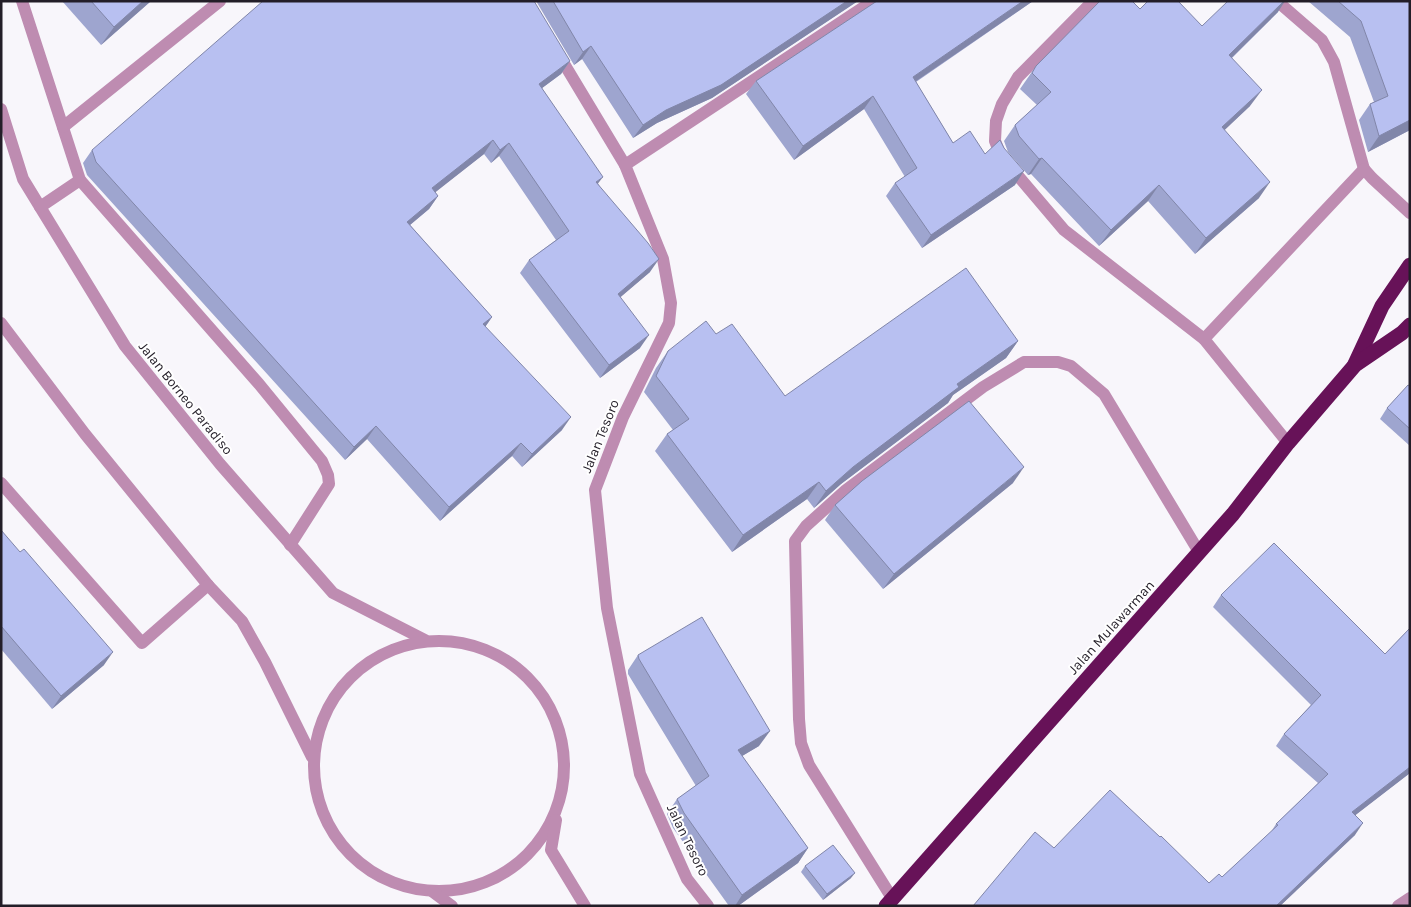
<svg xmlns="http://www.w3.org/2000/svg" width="1411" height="907" font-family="Karla,sans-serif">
<rect width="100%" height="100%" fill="#f8f6fb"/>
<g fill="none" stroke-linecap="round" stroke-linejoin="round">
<!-- minor -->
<g stroke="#be8cb1" stroke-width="12">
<polyline points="22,1 80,180"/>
<polyline points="1093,1 1018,77 1002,104 996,121 995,141 1001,156 1064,230 1204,339"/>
<polyline points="1277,1 1322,40 1334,62 1364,169"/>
<polyline points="557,52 625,165 663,259 671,303 669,323 623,417 595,490 607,608 640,774 687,879 708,906"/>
<polyline points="1,109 23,179 125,346 220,464 333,593 425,640"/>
<polyline points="63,127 220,1"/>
<polyline points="625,165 873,1"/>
<polyline points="40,207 80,180 259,384 322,461 328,475 329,484 290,545"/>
<polyline points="1,323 85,434 208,585 242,621 265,662 312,757"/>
<polyline points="1288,443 1204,339 1364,169 1372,178 1410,213"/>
<polyline points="1,483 142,643 208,585"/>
<circle cx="439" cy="766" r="125"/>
<polyline points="556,820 551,850 585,906"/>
<polyline points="433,892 452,906"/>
<polyline points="892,898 809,765 801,743 799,719 795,541 806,526 846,490 983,387 1024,362 1058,362 1071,366 1104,394 1199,552"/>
<polyline points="1398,906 1410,898"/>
</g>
<!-- highway -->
<g stroke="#671258" stroke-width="15">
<polyline points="1355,364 1382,306 1410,265"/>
<polyline points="886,906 1233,514 1288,443 1355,365 1402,333 1410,325"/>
</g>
</g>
<!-- wall -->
<g fill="#9ea5cf">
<polygon points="62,1 151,1 101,45"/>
<polygon points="536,1 858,1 712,98 657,123 633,138 582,59 574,65"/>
<polygon points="877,1 1033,1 916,82 953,143 985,154 1015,185 922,248 886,196 895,183 905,177 864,109 794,160 746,94 756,81"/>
<polygon points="1308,1 1410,1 1410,130 1368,152 1359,120 1370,104 1374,102 1350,37"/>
<polygon points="1140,9 1202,26 1278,12 1232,58 1250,106 1224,130 1259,198 1195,254 1148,201 1099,246 1031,174 1028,175 1008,152 1004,141 1015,125 1037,105 1020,89 1036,66"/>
<polygon points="570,61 561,74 542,88 650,272 620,297 640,348 600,378 520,273 529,260 556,240 499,156 491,163 484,154 435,192 438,196 429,209 410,225 492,317 485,327 562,430 522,467 512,456 440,521 367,439 345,460 87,175 83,163 92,150"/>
<polygon points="716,334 785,396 1018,341 1006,358 953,395 948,403 841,484 814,508 807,499 732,552 655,451 667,434 673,430 644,392 656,368 668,351"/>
<polygon points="1410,386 1410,446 1380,419 1387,408"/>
<polygon points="1013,483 883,589 825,520 835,505"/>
<polygon points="1,530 104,665 52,709 1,649"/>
<polygon points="1221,595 1385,654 1410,628 1410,773 1355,815 1355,835 1280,906 1054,848 1209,883 1222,877 1271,832 1276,824 1318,783 1276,746 1284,734 1311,705 1213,607"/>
<polygon points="638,655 759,746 742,756 808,848 798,863 738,906 729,906 673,828 667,814 677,799 696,786 628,674 628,670"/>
<polygon points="805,866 851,878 823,900 801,872"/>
</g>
<!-- shaded-wall -->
<g fill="#8186a9">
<polygon points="143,1 151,1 101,45 114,27"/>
<polygon points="847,1 858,1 712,98 657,123 633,138 643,125 666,110"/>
<polygon points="1023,1 1033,1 903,90 913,77"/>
<polygon points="1284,1 1285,1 1278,12 1218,71 1229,55"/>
<polygon points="591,46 582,59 574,65 583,52"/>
<polygon points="570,61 561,74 530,97 539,84"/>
<polygon points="1262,90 1250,106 1211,143 1222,127"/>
<polygon points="873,96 864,109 794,160 803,146"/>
<polygon points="1410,120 1410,130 1368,152 1379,136"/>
<polygon points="493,140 484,154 423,202 432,188"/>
<polygon points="509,143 499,156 491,163 500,150"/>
<polygon points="1042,158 1031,174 1028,175 1039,159"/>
<polygon points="1024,171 1015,185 922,248 931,235"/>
<polygon points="603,177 593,190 596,182"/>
<polygon points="1270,182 1259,198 1195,254 1206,238"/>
<polygon points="1159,185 1148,201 1099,246 1111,230"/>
<polygon points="438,196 429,209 398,235 407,222"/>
<polygon points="659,259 650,272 609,307 618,294"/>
<polygon points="492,317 483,330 483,324"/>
<polygon points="649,335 640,348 600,378 609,365"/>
<polygon points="1018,341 1006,358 953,395 948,403 841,484 814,508 826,491 853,467 957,384"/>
<polygon points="571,417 562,430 522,467 532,454"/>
<polygon points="376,426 367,439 345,460 354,447"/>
<polygon points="521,443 512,456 440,521 449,507"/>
<polygon points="1024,467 1013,483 883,589 894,574"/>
<polygon points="819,482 807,499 732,552 743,535"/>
<polygon points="113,652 104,665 52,709 61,696"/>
<polygon points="770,731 759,746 727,765 738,750"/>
<polygon points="1410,767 1410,773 1344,824 1352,812"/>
<polygon points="1363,823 1355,835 1280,906 1276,906"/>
<polygon points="808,848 798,863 738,906 735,906 742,895"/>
<polygon points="855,873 851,878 823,900 827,894"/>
</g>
<!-- building -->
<g fill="#b8c0f1" stroke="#8186a9">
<polygon points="91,1 143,1 114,27"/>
<polygon points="263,1 534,1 570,61 539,84 603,177 596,182 648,243 659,259 618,294 649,335 609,365 529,260 569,231 509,143 500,150 493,140 432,188 438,196 407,222 492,317 483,324 571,417 532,454 521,443 449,507 376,426 354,447 96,162 92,150"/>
<polygon points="553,1 847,1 721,85 666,110 643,125 591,46 583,52"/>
<polygon points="877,1 1023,1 913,77 953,143 970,131 985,154 1000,140 1004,148 1024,171 931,235 895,183 917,168 873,96 803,146 756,81"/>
<polygon points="1100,1 1132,1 1140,9 1148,1 1178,1 1202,26 1228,1 1284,1 1229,55 1262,90 1222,127 1270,182 1206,238 1159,185 1111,230 1042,158 1039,159 1019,136 1015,125 1051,92 1032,73 1036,66"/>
<polygon points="1338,1 1410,1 1410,120 1379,136 1370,104 1388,96 1361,21"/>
<polygon points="966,268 1018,341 957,384 959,387 853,467 826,491 819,482 743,535 667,434 689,419 656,376 668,351 706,321 716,334 732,324 785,396"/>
<polygon points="1408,385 1410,386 1410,429 1387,408"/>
<polygon points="969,401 1024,467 894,574 835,505 862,481"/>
<polygon points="1,530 20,552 24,549 113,652 61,696 1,626"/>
<polygon points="1274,543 1385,654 1410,628 1410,767 1352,812 1363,823 1276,906 973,906 1035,832 1054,848 1110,790 1160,837 1161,836 1209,883 1219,874 1222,877 1278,825 1276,824 1328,774 1284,734 1321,695 1221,595"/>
<polygon points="702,617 770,731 738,750 808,848 742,895 684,813 677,799 709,776 639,659 638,655"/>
<polygon points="833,845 855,873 827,894 805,866"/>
</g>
<g text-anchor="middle" stroke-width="4" stroke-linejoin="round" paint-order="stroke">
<!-- street labels -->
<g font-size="14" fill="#231e28" stroke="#fff">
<text transform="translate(186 398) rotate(51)" y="5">Jalan Borneo Paradiso</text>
<text transform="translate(600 436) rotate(-68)" y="5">Jalan Tesoro</text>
<text transform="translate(1111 627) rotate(-48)" y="5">Jalan Mulawarman</text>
<text transform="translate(688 840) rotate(64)" y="5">Jalan Tesoro</text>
</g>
</g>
<!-- border -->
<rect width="1411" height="907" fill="none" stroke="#231e28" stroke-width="5"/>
</svg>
